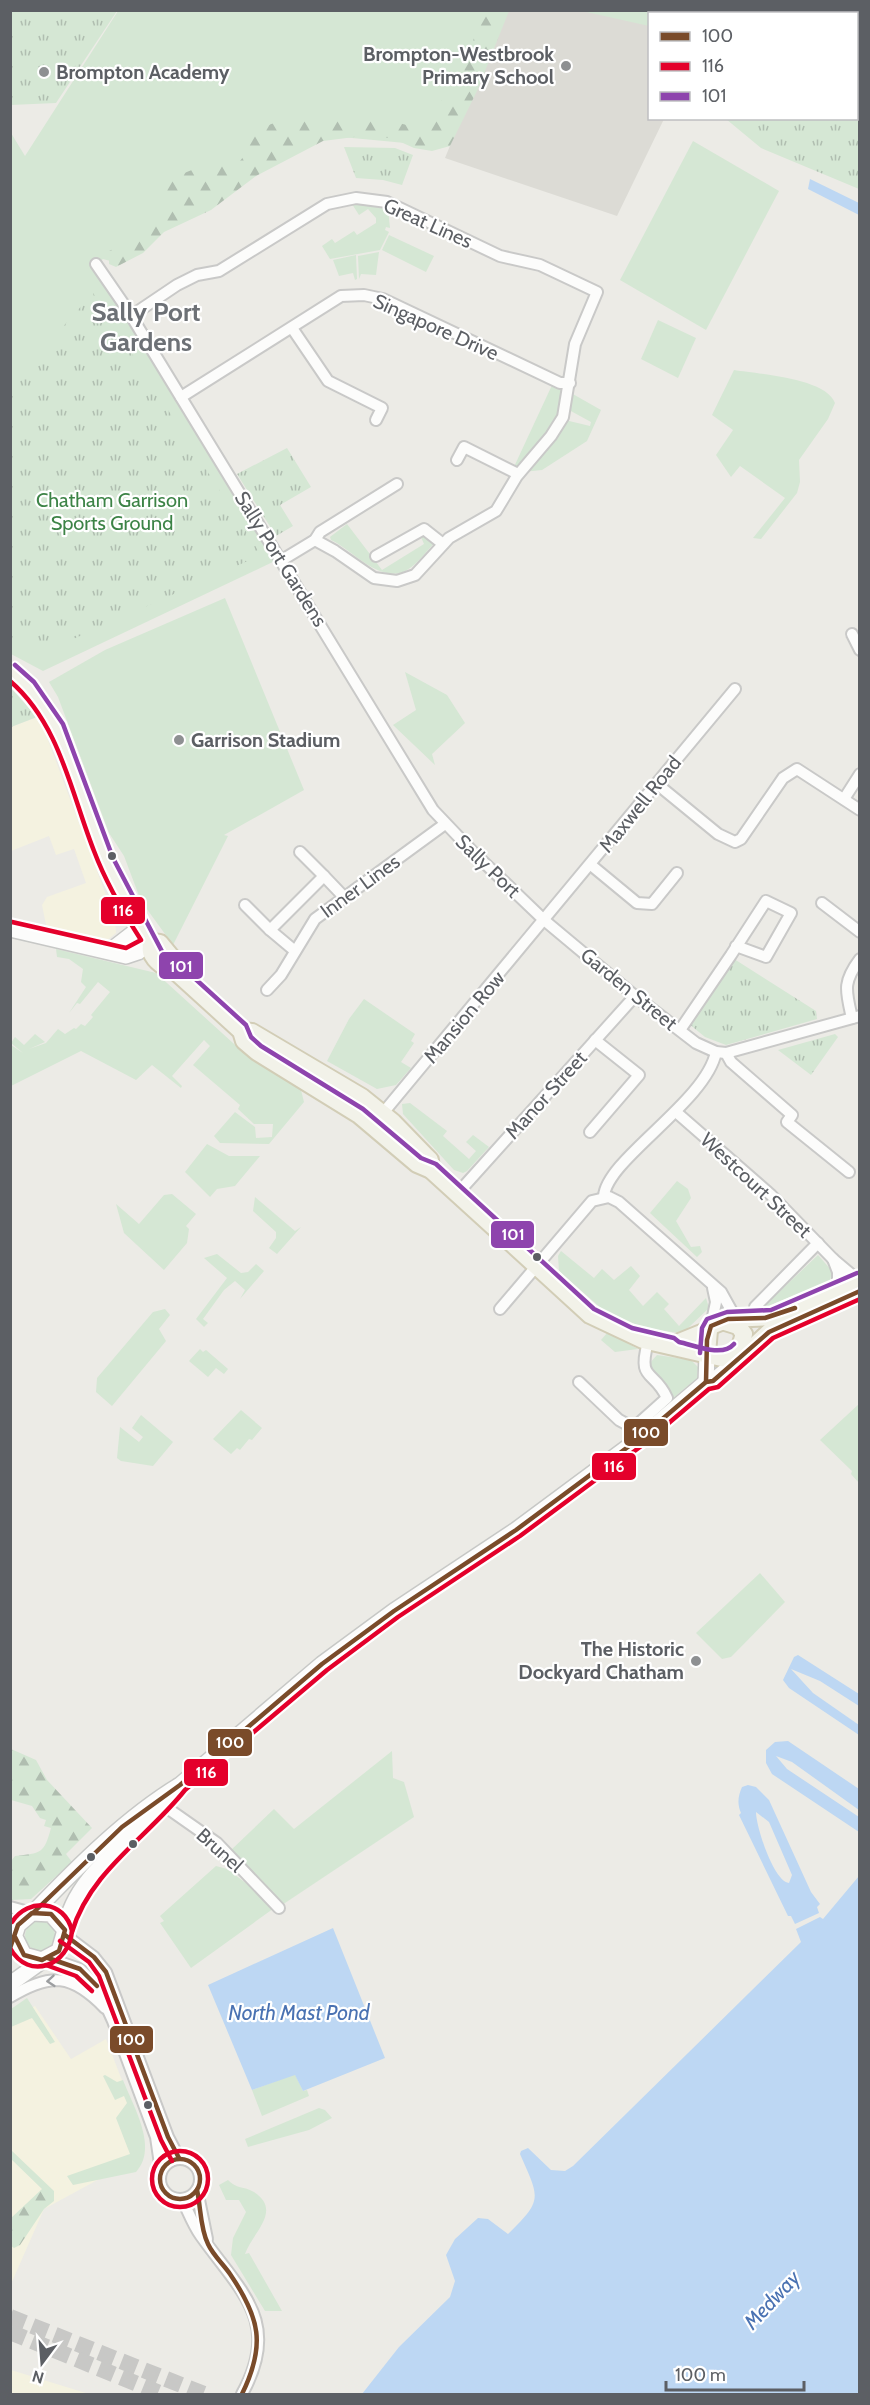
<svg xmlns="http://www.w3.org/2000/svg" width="870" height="2405" font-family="Cabin,sans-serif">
<defs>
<pattern id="forest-firs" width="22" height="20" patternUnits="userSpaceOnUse" patternTransform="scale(1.5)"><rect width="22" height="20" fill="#d5e7d4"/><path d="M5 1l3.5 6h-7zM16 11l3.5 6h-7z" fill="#b0beb0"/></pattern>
<pattern id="park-tufts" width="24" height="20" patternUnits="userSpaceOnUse" patternTransform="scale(1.5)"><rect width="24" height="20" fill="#d5e7d4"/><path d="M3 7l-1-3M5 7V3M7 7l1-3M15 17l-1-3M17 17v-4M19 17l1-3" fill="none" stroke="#b0beb0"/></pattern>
</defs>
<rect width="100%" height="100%" fill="#ecebe6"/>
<!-- commercial -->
<g fill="#f4f2e0">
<polygon points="37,717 45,732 115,919 116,933 105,942 47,930 42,905 47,897 86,883 74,849 56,855 49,836 11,851 11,727"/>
<polygon points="35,2006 71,2059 106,2039 137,2119 140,2157 44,2209 11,2284 10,2019"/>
<polygon points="11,2370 89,2394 11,2394"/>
</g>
<!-- education -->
<polygon fill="#dcdbd5" points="505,11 726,11 724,14 650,14 650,118 664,119 617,216 445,158"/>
<!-- green -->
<g fill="#d5e7d4">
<polygon points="118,11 494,11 437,146 299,133 114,262 103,259 93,266 277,560 43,671 11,654 11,133 25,156"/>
<polygon points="582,11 681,11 680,13 650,14 649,26"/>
<polygon points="693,141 779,191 706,330 620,280"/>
<polygon points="363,203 388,209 390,228 386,227 385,230 389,232 380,250 330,259 322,246 332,239 335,243 354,231 357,235 376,223 376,218 368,209 359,215 352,204"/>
<polygon points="389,235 434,256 426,272 382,250"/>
<polygon points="379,252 376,275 361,274 359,279 358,256"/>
<polygon points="356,255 357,279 355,280 353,273 339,276 333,260"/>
<polygon points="658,320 696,338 678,378 641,359"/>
<path d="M734,370c24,4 92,8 101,33l-7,16 -29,41 1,22 -3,11 -36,46 -8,-1 32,-40 -45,-32 -9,11 -15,-22 17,-25 -21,-15z"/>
<path d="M553,383l11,6c-2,36 -24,53 -46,80h-5z"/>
<polygon points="571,393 601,410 587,441 542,470 523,472 565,420 590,426 591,422 569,410"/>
<path d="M347,524l35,46 42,-26 -3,-7 5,-3 11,6c-9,9 -19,24 -30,30 -27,15 -54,-20 -76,-30l-1,-3z"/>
<polygon points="225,598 304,790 224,835 228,836 173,945 141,901 124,856 109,833 58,697 49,682 105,650"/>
<polygon points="405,672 447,695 465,723 432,754 435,765 393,725 416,710"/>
<polygon points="56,949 156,973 244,1053 301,1090 304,1102 269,1144 220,1143 214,1136 235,1112 255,1127 256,1138 272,1137 273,1124 254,1124 238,1109 240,1105 193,1065 210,1046 204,1040 172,1076 182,1086 181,1088 152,1065 136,1080 81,1051 11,1086 11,1045 23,1053 11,1043 15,1037 24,1045 35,1034 45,1042 29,1049 46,1043 58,1029 65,1034 74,1028 76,1029 81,1024 85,1026 93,1017 91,1015 110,992 98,982 80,1004 77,1003 69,1013 86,987 81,982 83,969 69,959 57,957"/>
<polygon points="364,999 415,1034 411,1041 414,1043 401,1062 411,1068 396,1085 377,1089 327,1061 349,1019"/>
<polygon points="410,1103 447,1131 443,1136 469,1159 476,1151 466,1142 473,1135 489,1147 467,1171 463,1173 454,1170 403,1114 402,1104"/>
<polygon points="207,1144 229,1156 260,1156 235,1186 217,1189 210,1197 185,1172"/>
<polygon points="677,1181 688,1189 691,1198 676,1221 691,1247 700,1246 702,1252 697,1257 650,1213"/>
<polygon points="172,1194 196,1214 186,1226 189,1229 187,1243 164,1270 124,1233 116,1204 139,1224 164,1195"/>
<polygon points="255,1197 295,1231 301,1227 277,1254 269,1248 276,1238 276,1232 253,1211"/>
<polygon points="561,1251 594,1278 602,1269 614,1280 631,1266 640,1276 629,1290 643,1306 657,1292 669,1304 664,1309 679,1326 706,1298 709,1308 687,1329 679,1333 643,1328 602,1309 559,1271 558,1256"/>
<polygon points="217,1254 241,1273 248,1272 256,1264 264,1271 240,1299 245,1290 235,1281 224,1290 203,1319 208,1323 204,1327 196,1319 227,1278 204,1258"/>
<polygon points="818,1255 832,1271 830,1281 761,1309 755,1307 779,1292"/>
<polygon points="165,1309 170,1315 159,1329 166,1341 112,1406 96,1392 97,1378 153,1312"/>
<polygon points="608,1332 638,1349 615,1352 601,1340"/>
<polygon points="200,1349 203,1352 206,1350 228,1369 224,1374 216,1368 208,1377 189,1361"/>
<polygon points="657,1355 691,1360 698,1367 697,1378 672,1399 649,1364"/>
<polygon points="859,1404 859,1483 851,1474 852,1471 820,1440"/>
<polygon points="241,1410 262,1428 252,1440 249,1439 240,1450 237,1448 231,1454 213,1439"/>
<polygon points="141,1415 173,1442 153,1466 121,1461 117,1458 120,1427 139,1442 143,1437 132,1428"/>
<polygon points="760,1573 785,1602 731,1657 722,1659 696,1633"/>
<polygon points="392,1751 393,1778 404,1782 414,1817 282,1905 230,1851 274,1809 294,1829"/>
<polygon points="216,1866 227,1869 277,1906 191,1968 160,1923 164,1921 160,1916"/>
<circle cx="40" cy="1936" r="15"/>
<polygon points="27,1998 55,2042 50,2044 32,2018 11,2027 11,2009"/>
<polygon points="295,2074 303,2091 307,2090 309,2096 262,2116 252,2090"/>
<path d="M105,2075l12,7 6,-2c10,26 36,68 13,92l-63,13 -6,-9 63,-22 -14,-36 11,-15 -3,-7 -9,4 -12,-24z"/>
<polygon points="319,2108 325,2110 332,2118 309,2130 248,2147 245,2139"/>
<path d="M228,2180c8,9 16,6 26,12 29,19 -2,41 -9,62l4,-1 33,58h-17l-34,-56 2,-17 13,-26 -7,-12h-13l-7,-15z"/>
</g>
<!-- forest -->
<g fill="url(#forest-firs)">
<path d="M483,11h26l-32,80 -27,55 -18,5 -18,-3 -20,-9 -24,-4 -47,6 -67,35 -45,34 -47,22 -21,21 -27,14 -7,-3v-13l27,-14 30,-28 3,-9 -3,-12 6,-10 37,-15 30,-1c6,-6 6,-10 8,-17 8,-20 37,-26 55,-28l21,11c23,-22 61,-8 88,-2 8,1 9,8 17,7l25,-59 18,-27z"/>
<path d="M11,1749l25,11 11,20 45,48 -26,26 6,8 -41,37 -20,1v-39l4,-5c26,-3 29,-2 36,-28l-7,-2 2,-6 -6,-2 -8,-12 -21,-6z"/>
<polygon points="11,2150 54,2191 54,2201 44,2209 20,2245 14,2248 11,2246 11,2218 42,2189 11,2159"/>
</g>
<!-- park -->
<g fill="url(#park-tufts)">
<polygon points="746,10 859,11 859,189 761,148 726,119 856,118 856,14 745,13"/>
<polygon points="10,11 11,10 117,11 56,103 11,105"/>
<polygon points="344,147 395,148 413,155 402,185 383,180 356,178"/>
<polygon points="93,293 261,555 42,653 11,640 11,385"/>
<polygon points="287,448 311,487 280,505 293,526 276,536 237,474"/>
<polygon points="10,687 37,717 11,727 10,727"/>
<polygon points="731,957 816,1011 817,1019 726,1045 705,1037 688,1023"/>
<polygon points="835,1034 838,1037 811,1075 778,1050"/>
</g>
<!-- water -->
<g fill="#bdd7f3" fill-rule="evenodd">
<polygon points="810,179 859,203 859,215 808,189"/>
<polygon points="798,1655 859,1694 859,1706 820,1681 791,1669 813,1693 859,1725 859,1735 789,1688 783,1680 794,1657"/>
<polygon points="788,1741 859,1789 859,1810 792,1762 776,1756 787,1769 859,1817 859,1832 772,1774 766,1763 766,1750 775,1742"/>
<path d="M748,1785l8,2 13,13 42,92 9,12 -3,3 2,6 -24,11 -4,-8h-3l-49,-101 2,-2c-4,-9 -3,-17 1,-26zM756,1812l13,10 23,53 -3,8c-15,-1 -33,-56 -33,-71z"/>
<path d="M859,1876v518h-497l37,-47 51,-50 5,-16 -9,-26 9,-16 23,-21 10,1 20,15c36,-35 31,-36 12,-80l1,-3 7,-3 23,22 14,1 8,-5 228,-224 -5,-13 24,-12 3,2z"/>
<polygon points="333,1928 385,2058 303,2091 295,2075 252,2090 208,1985"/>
</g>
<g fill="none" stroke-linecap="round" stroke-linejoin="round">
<!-- primary-tunnel -->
<g stroke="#c8c8c6" stroke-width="16" stroke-dasharray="16 8" stroke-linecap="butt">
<polyline points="10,2317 204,2394"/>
<polyline points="10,2332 162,2394"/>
</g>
<!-- street casing -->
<g stroke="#c9c9c8" stroke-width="14">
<g id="street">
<polyline points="96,264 127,309 433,810 473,852 544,920 635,996 696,1043 716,1052 726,1053 860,1016"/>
<polyline points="131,316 177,285 197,275 219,271 327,204 356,198 387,202 500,256 540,265 597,292 575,344 563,417 551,436 517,476 496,511 449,538 415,575 397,581 374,578 335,551 315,540"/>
<polyline points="292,328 328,381 382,408 376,420"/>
<polyline points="181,397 341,296 364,295 383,299 560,383 570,383"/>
<polyline points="457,460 464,447 518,474"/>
<polyline points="376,556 424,529 443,544"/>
<polyline points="282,560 315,540 320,532 397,484"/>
<polyline points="852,634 860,650"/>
<polyline points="657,784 718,834 735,842 741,839 783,778 797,769 860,810"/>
<polyline points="844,799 860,774"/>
<polyline points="300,852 324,876"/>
<polyline points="591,865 637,903 652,904 677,873"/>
<polyline points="822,903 860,932"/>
<polyline points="245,905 270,930"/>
<polyline points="295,951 270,930 324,876 344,897"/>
<polyline points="267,990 281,975 315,919 445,824"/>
<path d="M852,1018c-6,-27 -10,-35 8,-59"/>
<polyline points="680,1030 731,955 766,901 791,913 766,957 736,946"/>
<polyline points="726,1053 731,1062 792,1115 787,1122 849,1172"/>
<polyline points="676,1112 771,1195 833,1259 859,1281"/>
<polyline points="383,1113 735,689"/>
<polyline points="590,1132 639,1075 595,1040"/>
<polyline points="457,1194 635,996"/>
<path d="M604,1196c3,-37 102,-94 112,-144"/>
<polyline points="833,1259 838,1272 838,1289"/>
<polyline points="755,1307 818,1243"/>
<polyline points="500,1309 592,1201 609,1197 619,1202 721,1292 736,1319"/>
<polyline points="711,1326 716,1302 713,1288"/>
<path d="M579,1382l40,38 11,6 8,-2 29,-26c-13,-29 -30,-16 -19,-56"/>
<polyline points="160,1803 217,1843 279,1908"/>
<polyline points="10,1907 32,1913"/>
<polyline points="65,1935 94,1957 106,1972 168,2137 179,2158"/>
<polyline points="48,1958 80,1969 97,1986 113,2021 156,2137 161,2171"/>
<path d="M10,1997c41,-25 62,-23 95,11"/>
<circle cx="180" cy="2179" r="20"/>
<polyline points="197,2190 207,2239"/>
<path d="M182,2199c6,12 11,26 19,37 40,56 81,86 41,158"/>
</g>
</g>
<!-- secondary casing -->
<g stroke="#c7c8c6" stroke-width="18">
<g id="secondary">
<polyline points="10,929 126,956 138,952 151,942"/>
<polyline points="110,951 141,927"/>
<polyline points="706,1382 707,1354"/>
<path d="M34,1912c43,-45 93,-95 146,-127l142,-121 72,-53 122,-81 124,-92 66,-56 7,-1 17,-14"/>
<path d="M65,1930c10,-62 79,-93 112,-141"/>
<polyline points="10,1950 18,1925 32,1913 51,1914 65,1930 59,1951 42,1960 24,1955 15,1937"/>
<polyline points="10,1984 45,1959"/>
</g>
</g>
<!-- primary casing -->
<g stroke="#d2cdb6" stroke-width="20">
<g id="primary">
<path d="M10,671c56,38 69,125 94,184 13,30 30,56 45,84 3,5 1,9 2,13 4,10 15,17 24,19l66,60 3,10 13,11 102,63 58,49 14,6 159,145 53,25 83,19 12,-6 6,-19 -6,-8 -16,-5"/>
<polyline points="151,942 160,943 174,960 175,971"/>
<polyline points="241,1031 252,1032 362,1097 393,1122 425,1155 430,1160 431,1170"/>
<polyline points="672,1345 709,1330"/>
<polyline points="707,1354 709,1330 711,1326 728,1319 773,1317 860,1280"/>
<polyline points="740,1359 769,1332 801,1317"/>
</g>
</g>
<!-- street -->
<use href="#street" stroke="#fcfcfb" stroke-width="10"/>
<!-- secondary -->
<use href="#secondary" stroke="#fcfcfb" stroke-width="15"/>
<!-- primary -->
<use href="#primary" stroke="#f2f2e9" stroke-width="16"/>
<!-- bus-1 casing -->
<g stroke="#fff" stroke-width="9">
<g id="bus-1">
<polyline points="706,1382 707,1340 711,1326 728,1319 765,1318 795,1308"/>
<polyline points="34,1912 122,1827 180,1785 322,1664 394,1611 516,1530 640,1438 706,1382 713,1381 769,1332 860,1291"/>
<polyline points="65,1935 94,1957 106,1972 168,2137 179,2158"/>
<polyline points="10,1948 18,1925 32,1913 51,1914 65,1930 59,1951 42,1960 24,1955 15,1937"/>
<polyline points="48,1958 80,1969 97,1986"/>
<circle cx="180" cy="2179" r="20"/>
<path d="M197,2190c4,18 3,38 11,54 5,11 15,20 22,30 30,44 36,71 12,120"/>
</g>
</g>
<!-- bus-2 casing -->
<g stroke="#fff" stroke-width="9">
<g id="bus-2">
<path d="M10,681c50,43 61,112 84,170 12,32 29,61 47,89l-15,8 -114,-26"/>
<path d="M72,1932c18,-61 75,-94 113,-142l142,-120 71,-53 122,-81 124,-92 65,-55 9,-2 55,-49 87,-39"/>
<polyline points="60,1941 89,1962 99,1976 161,2140 172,2161"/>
<path d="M10,1948c19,34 59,17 62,-17 -7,-31 -44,-34 -60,-9"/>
<polyline points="46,1965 76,1976 92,1991"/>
<circle cx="180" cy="2179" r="28"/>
</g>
</g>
<!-- bus-3 casing -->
<g stroke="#fff" stroke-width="9">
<g id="bus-3">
<path d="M15,665l19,17 29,42 50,134 53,101 14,6 66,60 5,12 10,9 102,63 58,49 15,6 158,145 38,19 42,10 5,4c15,3 43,16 55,2"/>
<polyline points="700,1353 702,1328 707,1319 727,1312 771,1310 857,1273"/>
</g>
</g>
<!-- bus-1 -->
<use href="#bus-1" stroke="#7a4b2a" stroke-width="4.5"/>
<!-- bus-2 -->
<use href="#bus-2" stroke="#e4002b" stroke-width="4.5"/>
<!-- bus-3 -->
<use href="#bus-3" stroke="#8e44ad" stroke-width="4.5"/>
</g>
<!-- one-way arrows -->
<defs><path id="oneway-chevron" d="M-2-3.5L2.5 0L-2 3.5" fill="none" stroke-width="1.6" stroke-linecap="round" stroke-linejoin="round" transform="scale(1.5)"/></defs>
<use stroke="#9c9ea0" href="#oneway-chevron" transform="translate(51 1981) rotate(175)"/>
<!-- markers -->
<g fill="#8e9092" stroke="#fff" stroke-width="2">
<circle cx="566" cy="66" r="6"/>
<circle cx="44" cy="72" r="6"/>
<circle cx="179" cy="740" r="6"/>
<circle cx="696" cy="1661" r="6"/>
</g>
<g fill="#5c5f64" stroke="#fff" stroke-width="2">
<circle cx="112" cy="856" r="5"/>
<circle cx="537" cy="1257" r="5"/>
<circle cx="133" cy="1844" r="5"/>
<circle cx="91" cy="1857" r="5"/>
<circle cx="148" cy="2105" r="5"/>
</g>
<g text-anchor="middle" stroke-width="4.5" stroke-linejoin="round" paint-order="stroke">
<!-- poi labels -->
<g font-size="20" font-weight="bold" fill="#5c5f64" stroke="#fff" text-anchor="end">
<text x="554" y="61">Brompton-Westbrook<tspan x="554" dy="23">Primary School</tspan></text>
<text x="56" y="79" text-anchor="start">Brompton Academy</text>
<text x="191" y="747" text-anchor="start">Garrison Stadium</text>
<text x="684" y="1656">The Historic<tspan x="684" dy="23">Dockyard Chatham</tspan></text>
</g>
<!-- street labels -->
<g font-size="20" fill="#5c5f64" stroke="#fff">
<text transform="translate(428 223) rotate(24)" y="7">Great Lines</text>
<text transform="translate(436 327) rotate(24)" y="7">Singapore Drive</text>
<text transform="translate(281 559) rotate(58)" y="7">Sally Port Gardens</text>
<text transform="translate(640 804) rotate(-51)" y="7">Maxwell Road</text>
<text transform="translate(488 866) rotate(44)" y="7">Sally Port</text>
<text transform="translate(360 886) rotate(-36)" y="7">Inner Lines</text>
<text transform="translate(629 989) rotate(39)" y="7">Garden Street</text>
<text transform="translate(464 1017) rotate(-50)" y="7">Mansion Row</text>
<text transform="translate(546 1095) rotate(-48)" y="7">Manor Street</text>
<text transform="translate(756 1185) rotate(43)" y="7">Westcourt Street</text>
<text transform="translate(220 1850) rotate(42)" y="7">Brunel</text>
</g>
<!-- park labels -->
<g font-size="20" fill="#3c8346" stroke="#fff">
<text x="112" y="507">Chatham Garrison<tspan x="112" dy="23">Sports Ground</tspan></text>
</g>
<!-- water labels -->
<g font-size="21" font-style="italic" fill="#4a72b2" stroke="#fff">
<text x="299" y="2020">North Mast Pond</text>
<text transform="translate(772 2300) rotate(-47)" y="7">Medway</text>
</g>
<!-- district labels -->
<g font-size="26" font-weight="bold" fill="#6d7176" stroke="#fff">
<text x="146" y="321">Sally Port<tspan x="146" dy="30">Gardens</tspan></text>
</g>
</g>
<g stroke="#fff" stroke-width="2">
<rect x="100" y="896" width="46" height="29" rx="6" fill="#e4002b"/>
<rect x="158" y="951" width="46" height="29" rx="6" fill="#8e44ad"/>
<rect x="490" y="1220" width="45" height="29" rx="6" fill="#8e44ad"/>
<rect x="623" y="1418" width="46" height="29" rx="6" fill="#7a4b2a"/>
<rect x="591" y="1452" width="46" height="29" rx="6" fill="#e4002b"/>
<rect x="207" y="1728" width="46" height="29" rx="6" fill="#7a4b2a"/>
<rect x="183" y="1758" width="46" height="29" rx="6" fill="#e4002b"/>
<rect x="109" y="2025" width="45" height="29" rx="6" fill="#7a4b2a"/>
</g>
<g font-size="16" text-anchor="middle" font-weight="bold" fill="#fff">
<text x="123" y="916">116</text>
<text x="181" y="972">101</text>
<text x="513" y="1240">101</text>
<text x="646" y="1438">100</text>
<text x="614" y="1472">116</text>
<text x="230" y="1748">100</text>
<text x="206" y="1778">116</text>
<text x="131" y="2045">100</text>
</g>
<!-- border -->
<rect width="870" height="2405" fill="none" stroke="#5c5f64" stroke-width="24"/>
<!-- legend -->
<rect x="648" y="12" width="210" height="108" fill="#ffffff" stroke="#bebfc1" stroke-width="1.5"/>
<rect x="660" y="32" width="30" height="9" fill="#7a4b2a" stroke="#bebfc1" stroke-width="1.5"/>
<text x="702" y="42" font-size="18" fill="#5c5f64">100</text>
<rect x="660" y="62" width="30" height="9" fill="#e4002b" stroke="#bebfc1" stroke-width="1.5"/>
<text x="702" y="72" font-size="18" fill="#5c5f64">116</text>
<rect x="660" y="92" width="30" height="9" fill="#8e44ad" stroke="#bebfc1" stroke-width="1.5"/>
<text x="702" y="102" font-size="18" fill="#5c5f64">101</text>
<!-- north arrow -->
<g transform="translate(42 2363) rotate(196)" stroke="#ffffff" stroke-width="4.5" paint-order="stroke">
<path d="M0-4.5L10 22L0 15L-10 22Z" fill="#5c5f64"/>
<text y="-9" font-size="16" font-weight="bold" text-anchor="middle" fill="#5c5f64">N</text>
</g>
<!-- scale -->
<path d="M666 2381v9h138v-9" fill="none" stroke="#5c5f64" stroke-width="3"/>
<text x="675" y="2381" font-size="18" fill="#5c5f64" stroke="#ffffff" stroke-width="4.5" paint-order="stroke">100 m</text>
</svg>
